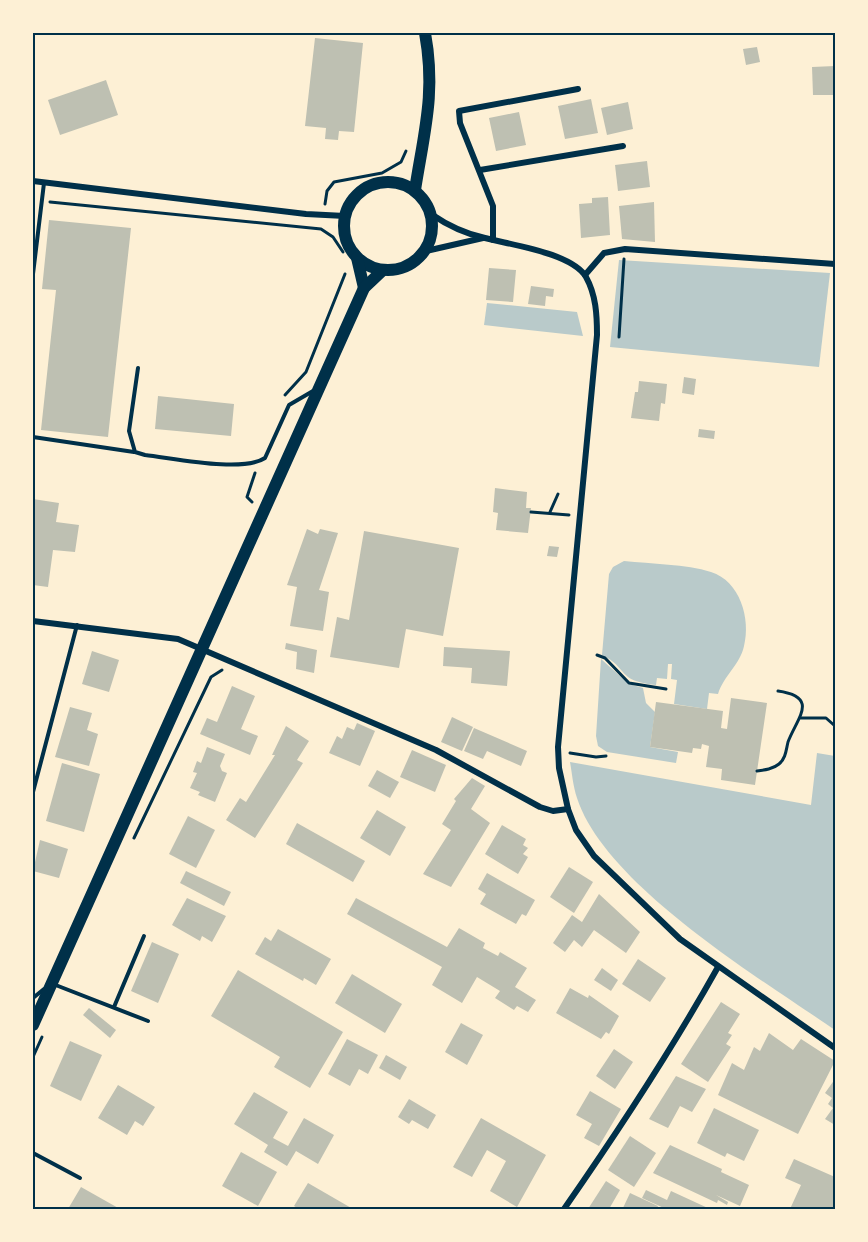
<svg xmlns="http://www.w3.org/2000/svg" width="868" height="1242" font-family="'Sofia Sans Condensed',sans-serif">
<rect width="100%" height="100%" fill="#fdf0d5"/>
<!-- green -->
<g fill="#b9caca">
<polygon points="619,260 830,273 819,367 610,347"/>
<polygon points="487,303 577,312 583,336 484,325"/>
<path d="M624,561c27,3 62,3 87,11 29,9 40,47 33,74 -4,19 -20,29 -26,48l-9,-1 -2,16 -33,-5 3,-24 -6,-1 1,-15h-4l-1,15 -10,-1 -1,7c-40,-4 -27,-17 -54,-30l7,-81 4,-7z"/>
<polygon points="601,659 629,684 643,688 646,703 655,712 650,747 678,752 676,763 607,752 598,746 596,736"/>
<path d="M817,753l18,3v274c-74,-51 -230,-145 -258,-232 -4,-12 -5,-25 -7,-36l241,43z"/>
</g>
<!-- building -->
<g fill="#bec0b2">
<polygon points="315,38 363,43 354,132 339,131 338,140 325,139 326,128 305,126"/>
<polygon points="757,47 760,62 746,65 743,49"/>
<polygon points="835,66 835,95 813,95 812,67"/>
<polygon points="106,80 118,115 60,135 48,100"/>
<polygon points="591,99 598,133 565,139 558,106"/>
<polygon points="628,102 633,129 607,135 601,108"/>
<polygon points="519,112 526,145 496,151 489,118"/>
<polygon points="647,161 650,187 618,191 615,165"/>
<polygon points="608,197 610,235 581,238 579,204 592,203 592,198"/>
<polygon points="654,202 655,242 622,239 619,206"/>
<polygon points="49,220 131,228 108,437 41,430 56,290 42,289"/>
<polygon points="489,268 516,270 513,302 486,300"/>
<polygon points="531,286 554,289 553,297 546,296 545,306 528,304"/>
<polygon points="684,377 696,379 694,395 682,393"/>
<polygon points="639,381 667,384 665,404 661,403 659,421 631,418 635,392 638,392"/>
<polygon points="158,396 234,404 231,436 155,429"/>
<polygon points="699,429 715,431 714,439 698,437"/>
<polygon points="495,488 527,492 526,508 531,508 528,533 496,530 498,513 493,512"/>
<polygon points="33,499 59,503 56,522 79,525 75,552 53,550 48,587 33,585"/>
<polygon points="307,529 318,534 320,529 338,533 319,590 329,592 323,631 290,626 297,587 287,585"/>
<polygon points="364,531 459,548 443,636 406,629 399,668 330,657 337,617 349,620"/>
<polygon points="549,546 559,547 557,557 547,556"/>
<polygon points="286,643 317,650 314,673 296,669 297,652 285,649"/>
<polygon points="444,647 510,651 507,686 471,683 472,668 443,666"/>
<polygon points="92,651 119,660 109,692 82,684"/>
<polygon points="232,686 255,696 241,729 258,736 250,755 200,734 207,718 217,722"/>
<polygon points="731,698 767,703 755,785 721,780 722,769 706,767 709,746 702,744 701,749 693,748 692,753 650,747 656,702 723,711 721,728 727,729"/>
<polygon points="70,707 92,713 87,730 98,734 89,766 55,757"/>
<polygon points="452,717 473,727 462,751 441,742"/>
<polygon points="357,723 375,731 360,766 329,753 337,736 342,739 347,727 354,730"/>
<polygon points="286,726 309,741 297,760 303,763 255,838 226,820 240,798 246,802 275,755 272,755"/>
<polygon points="474,728 527,751 521,766 487,751 483,759 464,751"/>
<polygon points="207,747 225,754 220,766 222,771 227,773 215,802 198,795 200,792 190,788 197,773 193,772 197,761 201,763"/>
<polygon points="412,750 446,765 435,792 400,777"/>
<polygon points="62,763 100,774 84,832 46,821"/>
<polygon points="377,770 399,782 390,798 368,786"/>
<polygon points="472,778 485,786 471,809 490,823 451,887 423,874 451,830 442,824 456,801 454,799"/>
<polygon points="377,810 406,827 390,856 360,838"/>
<polygon points="188,816 215,830 196,868 169,854"/>
<polygon points="297,823 365,861 353,882 286,844"/>
<polygon points="502,825 526,839 523,845 528,848 523,854 528,857 518,874 485,854"/>
<polygon points="40,840 68,849 59,878 33,871"/>
<polygon points="569,867 593,882 574,913 550,897"/>
<polygon points="186,871 231,892 224,906 180,883"/>
<polygon points="487,873 535,900 526,916 522,914 516,924 480,904 486,894 478,889"/>
<polygon points="599,894 640,932 626,953 594,930 582,947 574,940 565,952 553,943 572,915 582,922"/>
<polygon points="187,898 226,916 212,942 202,936 200,941 172,925"/>
<polygon points="356,898 447,947 459,928 485,943 483,948 498,956 500,952 527,968 515,987 536,1000 528,1012 517,1006 514,1010 495,998 500,991 477,977 462,1003 432,985 442,967 347,914"/>
<polygon points="278,929 331,959 316,985 304,978 303,981 255,954 265,937 271,941"/>
<polygon points="152,942 179,954 158,1003 131,991"/>
<polygon points="638,959 666,978 650,1002 622,984"/>
<polygon points="602,968 618,980 611,991 594,980"/>
<polygon points="238,970 343,1032 310,1088 274,1067 280,1057 211,1016"/>
<polygon points="352,974 402,1004 385,1033 335,1003"/>
<polygon points="570,988 588,998 589,995 619,1016 609,1034 606,1032 601,1039 556,1013"/>
<polygon points="721,1002 740,1014 728,1033 732,1035 726,1044 731,1047 708,1082 681,1064"/>
<polygon points="89,1008 116,1030 110,1038 83,1015"/>
<polygon points="461,1023 483,1035 467,1065 445,1052"/>
<polygon points="769,1033 793,1050 801,1039 835,1061 798,1134 718,1095 732,1063 744,1070 754,1047 760,1051"/>
<polygon points="347,1039 378,1055 368,1074 359,1069 350,1086 328,1074"/>
<polygon points="70,1041 102,1055 81,1101 50,1086"/>
<polygon points="614,1049 633,1062 615,1089 596,1076"/>
<polygon points="386,1055 407,1067 400,1080 379,1068"/>
<polygon points="676,1076 706,1089 692,1112 680,1106 668,1128 649,1119"/>
<polygon points="835,1079 835,1125 825,1119 833,1108 828,1104 832,1098 825,1093"/>
<polygon points="118,1085 155,1107 143,1126 135,1121 127,1135 98,1118"/>
<polygon points="590,1091 621,1109 599,1146 584,1138 592,1124 576,1115"/>
<polygon points="254,1092 288,1112 273,1138 288,1146 304,1118 334,1135 318,1164 296,1151 287,1166 264,1152 268,1145 234,1124"/>
<polygon points="409,1099 436,1115 428,1129 412,1120 409,1124 398,1117"/>
<polygon points="714,1108 759,1130 744,1161 727,1153 725,1157 697,1143"/>
<polygon points="481,1118 546,1155 517,1207 490,1191 506,1161 487,1150 472,1177 453,1167"/>
<polygon points="630,1136 656,1153 634,1187 608,1170"/>
<polygon points="670,1145 722,1169 721,1172 749,1185 740,1206 716,1195 728,1202 727,1205 718,1200 717,1203 653,1173"/>
<polygon points="241,1152 277,1172 258,1206 222,1186"/>
<polygon points="794,1159 835,1177 835,1202 832,1209 790,1209 801,1185 785,1178"/>
<polygon points="606,1181 620,1190 609,1209 588,1209"/>
<polygon points="308,1183 353,1209 299,1209 294,1206"/>
<polygon points="81,1187 120,1209 68,1209"/>
<polygon points="646,1190 667,1200 671,1191 710,1209 666,1209 642,1198"/>
<polygon points="630,1193 658,1206 657,1209 623,1208"/>
</g>
<g fill="none" stroke-linecap="round" stroke-linejoin="round">
<!-- path -->
<g stroke="#003049" stroke-width="3">
<polyline points="50,202 321,229 333,237 343,252"/>
<polyline points="325,204 327,191 334,182 382,173 401,162 406,151"/>
<polyline points="619,337 624,259"/>
<polyline points="285,395 306,372 345,274"/>
<polyline points="252,502 247,497 255,473"/>
<polyline points="531,512 569,515"/>
<polyline points="550,512 558,494"/>
<polyline points="597,655 605,658 629,683 666,689"/>
<polyline points="801,718 826,718 835,726"/>
<polyline points="570,753 596,757 606,756"/>
<path d="M757,771c8,-1 16,-2 22,-7 7,-6 7,-14 9,-22 9,-24 32,-45 -10,-51"/>
<polyline points="134,838 211,677 222,670"/>
<polyline points="33,1057 42,1037"/>
</g>
<!-- service -->
<g stroke="#003049" stroke-width="4">
<polyline points="33,274 44,183"/>
<path d="M138,368l-9,63 6,21 10,3c28,3 97,18 120,3l24,-53 24,-14"/>
<polyline points="33,437 134,452"/>
<polyline points="33,792 77,625"/>
<polyline points="53,984 148,1021"/>
<polyline points="33,998 44,989"/>
<polyline points="114,1007 144,936"/>
<polyline points="33,1153 80,1178"/>
</g>
<!-- minor -->
<g stroke="#003049" stroke-width="6">
<polyline points="480,170 623,146"/>
<polyline points="33,181 306,214 345,216"/>
<path d="M431,214c16,11 35,20 54,24 26,7 87,15 101,39 10,18 11,38 11,58l-39,412 1,21 9,41 8,21 18,26 86,83 155,109"/>
<polyline points="493,240 493,206 460,123 459,111 578,89"/>
<polyline points="426,251 483,238"/>
<polyline points="585,275 604,253 625,249 835,264"/>
<polyline points="33,621 178,639 436,750 540,807 553,811 568,809"/>
<path d="M564,1209c55,-79 107,-158 154,-242"/>
</g>
<!-- secondary -->
<g stroke="#003049" stroke-width="12">
<circle cx="388" cy="226" r="44"/>
<path d="M415,190c9,-58 21,-97 10,-157"/>
<polyline points="357,258 364,288"/>
<polyline points="33,1025 364,288 382,271"/>
</g>
</g>
<!-- border -->
<rect width="868" height="1242" fill="none" stroke="#fdf0d5" stroke-width="69"/>
<rect x="34" y="34" width="800" height="1174" fill="none" stroke="#003049" stroke-width="2"/>
</svg>
